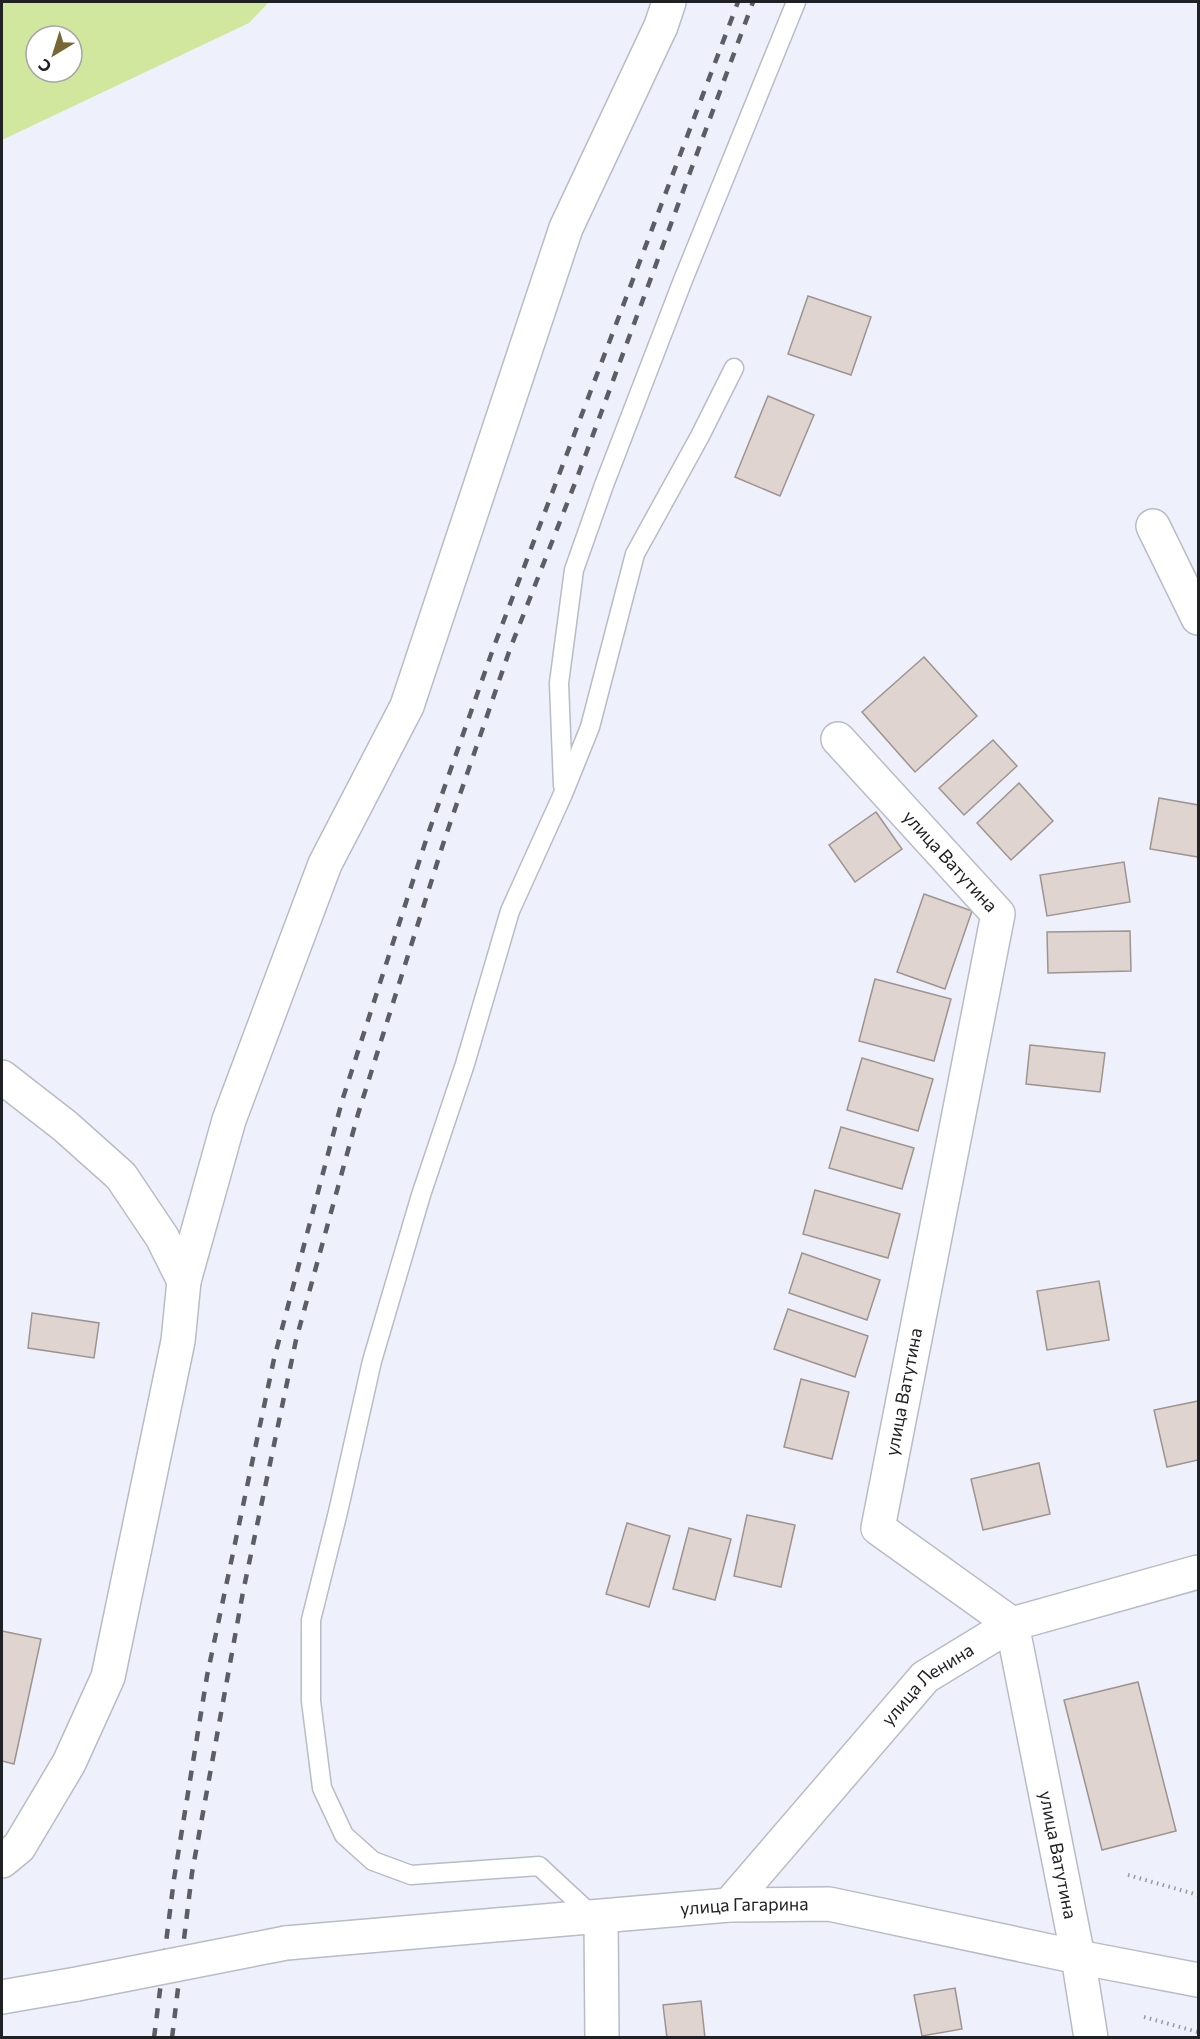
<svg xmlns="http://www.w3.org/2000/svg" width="1200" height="2039" font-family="Commissioner,sans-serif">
<rect width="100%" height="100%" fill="#eef1fb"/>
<!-- green -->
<path fill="#d1e79e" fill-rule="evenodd" d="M2,2h267l-20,21 -247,117zM36,36h36v36h-36z"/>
<!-- building -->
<g fill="#dfd4cf" stroke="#9e948f" stroke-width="1.5">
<polygon points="808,296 871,317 851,375 788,354"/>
<polygon points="768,396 814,415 780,496 735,477"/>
<polygon points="924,657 977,716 915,772 862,712"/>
<polygon points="993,740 1017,766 964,815 939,788"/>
<polygon points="1019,783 1053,821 1011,860 977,823"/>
<polygon points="1159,798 1198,805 1198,857 1150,849"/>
<polygon points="876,812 902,849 855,882 829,845"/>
<polygon points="1124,862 1130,902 1047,916 1040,875"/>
<polygon points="924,894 972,911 945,989 897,972"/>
<polygon points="1130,931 1131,971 1048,973 1047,932"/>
<polygon points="875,979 951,999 934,1061 859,1041"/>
<polygon points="1030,1045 1105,1053 1100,1092 1026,1084"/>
<polygon points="862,1058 933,1079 918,1131 847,1110"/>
<polygon points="841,1127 914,1148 902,1189 829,1168"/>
<polygon points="815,1190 900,1214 888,1258 803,1234"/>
<polygon points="802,1253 880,1280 867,1320 789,1293"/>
<polygon points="1099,1281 1109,1340 1047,1350 1037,1291"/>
<polygon points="788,1309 868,1336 855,1377 774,1349"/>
<polygon points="32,1313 99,1323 94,1358 28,1348"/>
<polygon points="801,1379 849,1392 832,1459 784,1447"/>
<polygon points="1198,1401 1198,1460 1167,1467 1154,1410"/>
<polygon points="1039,1463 1050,1514 983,1530 971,1479"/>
<polygon points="747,1515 795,1525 781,1587 734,1576"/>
<polygon points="627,1523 670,1536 649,1607 606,1594"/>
<polygon points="689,1528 731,1539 715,1600 673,1589"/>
<polygon points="2,1631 41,1639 14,1764 2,1761"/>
<polygon points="1138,1682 1176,1831 1102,1850 1064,1700"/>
<polygon points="955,1988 962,2029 922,2036 914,1995"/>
<polygon points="701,2001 705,2038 667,2038 663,2005"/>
</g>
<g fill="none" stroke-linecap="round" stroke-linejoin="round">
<!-- service casing -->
<g stroke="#b8bcc6" stroke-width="21">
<g id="service">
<polyline points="563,786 559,683 574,570 604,485 683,280 796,2"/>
<polyline points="594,1917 539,1866 411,1875 373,1861 344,1835 322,1788 311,1701 311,1620 338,1512 372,1361 421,1195 465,1064 510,911 563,794 590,727 635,554 700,436 734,368"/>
</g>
</g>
<!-- minor casing -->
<g stroke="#b8bcc6" stroke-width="36">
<g id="minor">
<polyline points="1153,526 1198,618"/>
<path id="s1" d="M838,739l160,175 -120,614 134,96 66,333 13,81"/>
<polyline points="184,1281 229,1120 325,864 407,706 566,228 661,26 669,2"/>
<polyline points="601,1918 602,2038"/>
</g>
</g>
<!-- tertiary casing -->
<g stroke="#b8bcc6" stroke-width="36">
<g id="tertiary">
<polyline points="2,1077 65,1126 121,1176 162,1237 184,1281 178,1341 108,1677 69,1763 19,1847 2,1861"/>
<path id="s2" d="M729,1905l196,-228 87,-53 186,-52"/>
</g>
</g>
<!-- secondary casing -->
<g stroke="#b8bcc6" stroke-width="36">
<g id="secondary">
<path id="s3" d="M286,1943l443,-38 100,-1 249,53 120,23"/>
<polyline points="2,1997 77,1984"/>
</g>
</g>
<!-- path -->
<g stroke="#9799a0" stroke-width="4" stroke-dasharray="1.5 4.5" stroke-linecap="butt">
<polyline points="1128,1875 1198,1895"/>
<polyline points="1144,2017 1198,2032"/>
</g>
<!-- service -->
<use href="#service" stroke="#fff" stroke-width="18"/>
<!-- minor -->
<use href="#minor" stroke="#fff" stroke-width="33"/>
<!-- tertiary -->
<use href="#tertiary" stroke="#fff" stroke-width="33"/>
<!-- secondary -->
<use href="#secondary" stroke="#fff" stroke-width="33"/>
<!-- rail -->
<g stroke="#5d5e64" stroke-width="4.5" stroke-dasharray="10 10" stroke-linecap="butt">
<polyline points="154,2038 174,1879 207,1676 274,1359 342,1101 428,834 493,649 738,2"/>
<polyline points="172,2038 192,1873 243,1592 296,1340 358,1114 445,838 510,649 577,478 753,2"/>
</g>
<!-- secondary-bridge casing -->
<g stroke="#b8bcc6" stroke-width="36" stroke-linecap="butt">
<polyline id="secondary-bridge" points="77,1984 286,1943"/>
</g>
<!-- secondary-bridge -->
<use href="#secondary-bridge" stroke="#fff" stroke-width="33"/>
</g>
<g text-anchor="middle" stroke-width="4.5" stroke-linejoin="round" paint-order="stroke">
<!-- street labels -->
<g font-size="18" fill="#202125" stroke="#fff">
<text dy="6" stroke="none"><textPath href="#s1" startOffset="166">улица Ватутина</textPath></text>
<text transform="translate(904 1392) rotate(-79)" y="6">улица Ватутина</text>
<text dy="6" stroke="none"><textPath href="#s2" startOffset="298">улица Ленина</textPath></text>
<text dy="6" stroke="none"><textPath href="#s1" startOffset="1263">улица Ватутина</textPath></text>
<text dy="6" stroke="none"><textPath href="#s3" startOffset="460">улица Гагарина</textPath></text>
</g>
</g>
<!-- border -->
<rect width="1200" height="2039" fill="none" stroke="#202125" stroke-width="6"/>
<!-- north arrow -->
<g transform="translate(54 54) rotate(218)"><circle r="28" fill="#ffffff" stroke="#a6a6a8" stroke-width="1.5"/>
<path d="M0-4.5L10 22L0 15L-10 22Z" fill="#766735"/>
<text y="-9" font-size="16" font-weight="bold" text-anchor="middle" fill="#202125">С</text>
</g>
</svg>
